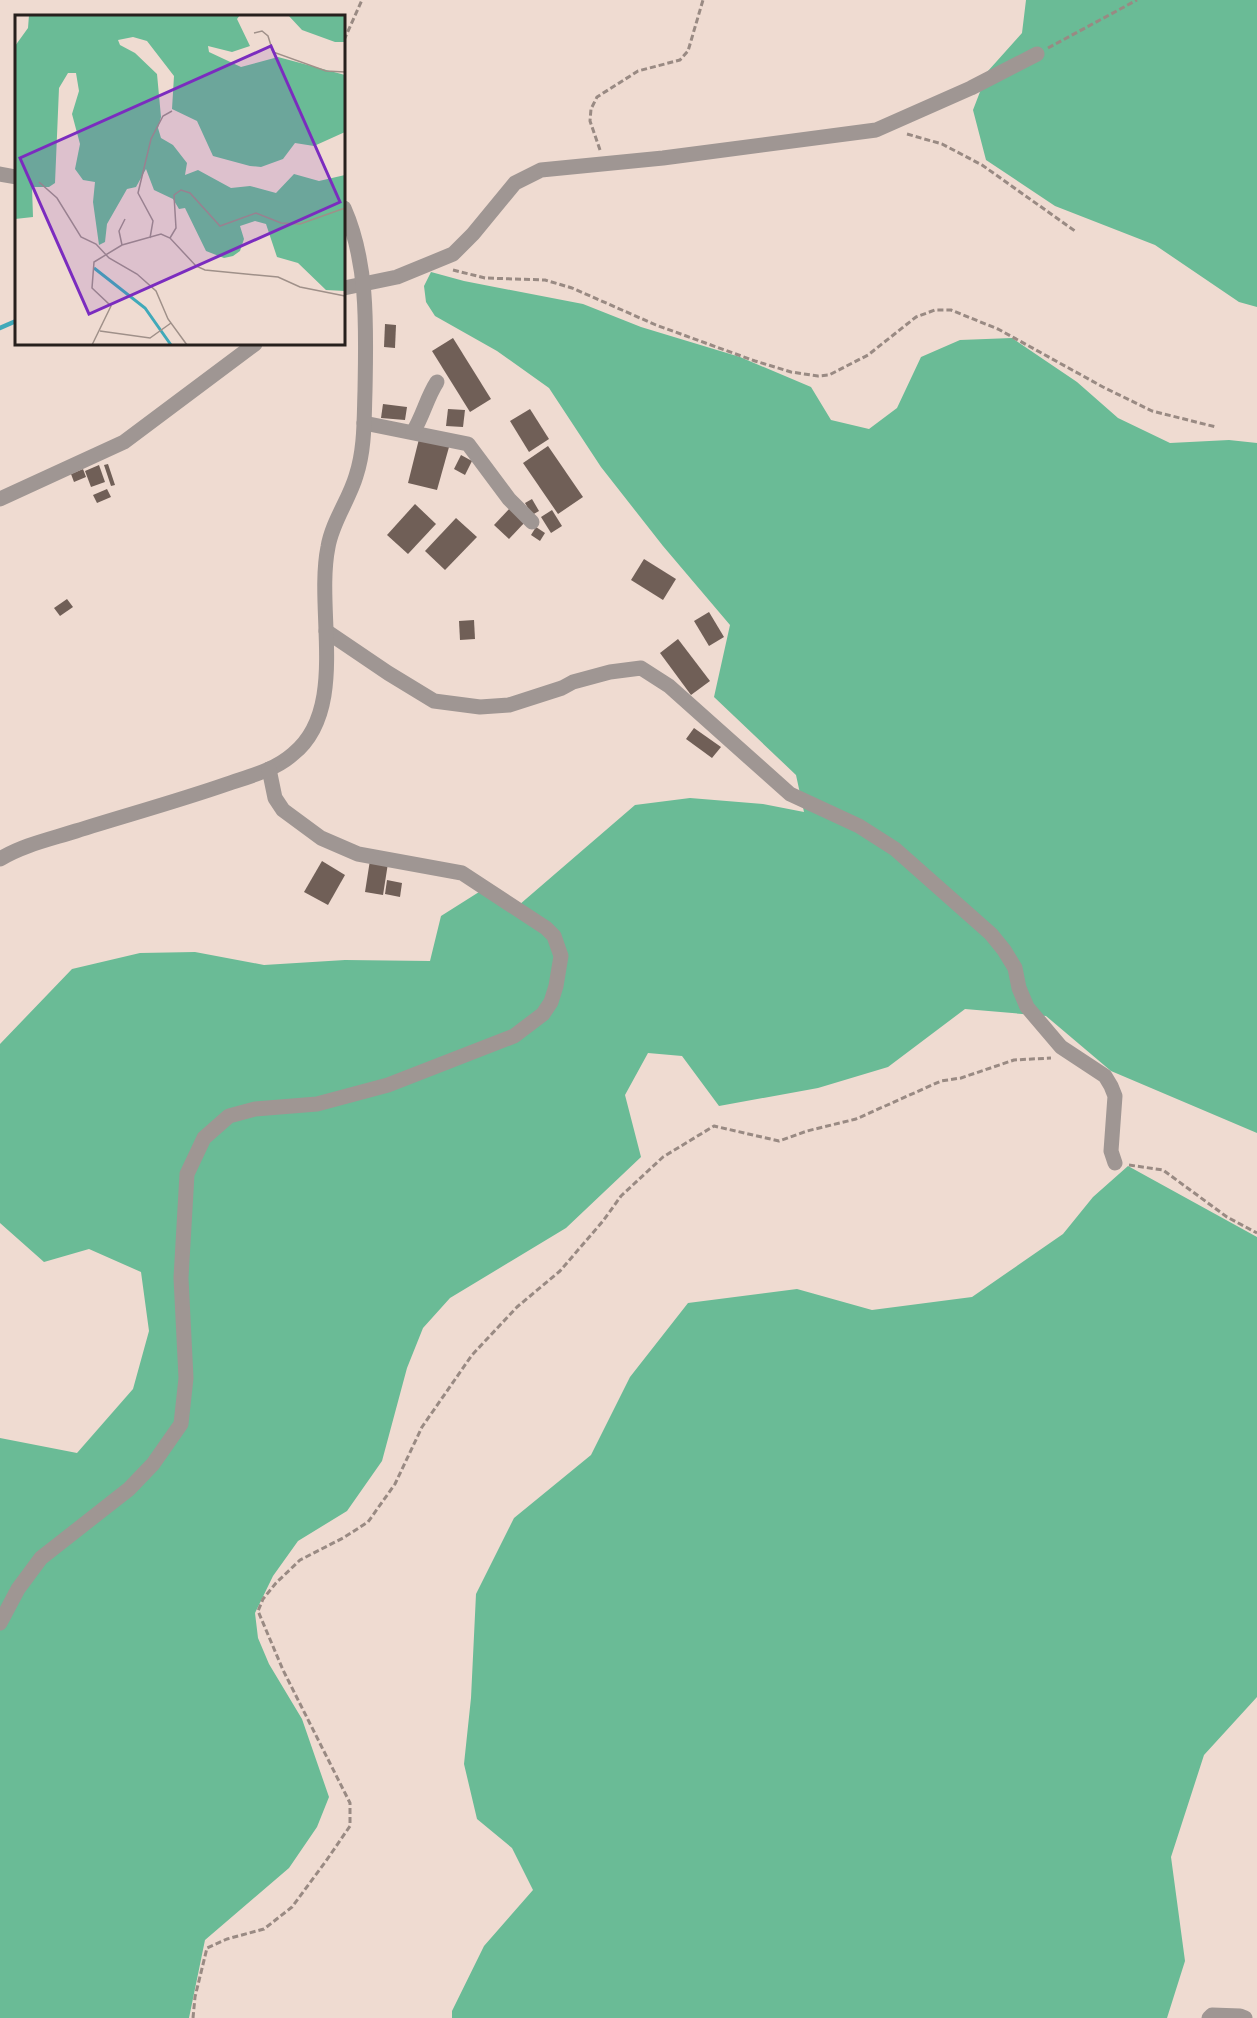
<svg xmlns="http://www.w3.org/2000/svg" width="1257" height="2018" font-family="'Alegreya Sans',sans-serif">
<rect width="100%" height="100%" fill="#efdbd1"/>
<!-- forest -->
<g fill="#6abb96">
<polygon points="1026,0 1257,0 1257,307 1239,302 1155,245 1055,206 986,160 973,110 988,71 1022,33"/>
<polygon points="431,272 464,281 583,304 641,327 740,357 811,387 831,420 869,429 897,408 921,357 960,340 1012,338 1077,382 1118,418 1170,443 1229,440 1257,443 1257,1133 1111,1071 1046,1016 965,1009 888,1067 818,1088 719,1106 682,1056 648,1053 625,1095 641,1157 566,1228 450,1298 423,1328 407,1368 382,1461 347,1511 298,1541 273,1576 255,1613 258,1638 269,1664 302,1719 329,1797 317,1827 289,1868 205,1940 189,2018 0,2018 0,1438 77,1453 133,1389 149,1331 141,1272 89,1249 44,1262 0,1223 0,1044 72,969 140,953 195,952 264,965 345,960 430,961 441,916 479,892 519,905 635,805 690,798 763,804 804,812 796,775 714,697 730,625 663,546 601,467 549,388 497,351 435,316 426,302 424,286"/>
<polygon points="1128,1166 1257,1237 1257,1697 1204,1755 1171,1857 1185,1961 1167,2018 452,2018 452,2011 484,1946 533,1890 512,1848 477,1819 464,1764 471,1698 476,1594 514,1518 591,1455 630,1377 688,1303 797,1289 872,1310 972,1297 1063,1234 1093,1197"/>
</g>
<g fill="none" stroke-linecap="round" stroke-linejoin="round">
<!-- stream -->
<polyline stroke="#40a9b9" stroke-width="4.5" points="0,328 16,321"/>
</g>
<!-- building -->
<g fill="#705f57">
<polygon points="385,324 396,325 395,348 384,347"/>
<polygon points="453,338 491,399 470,412 432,351"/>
<polygon points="383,404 407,407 405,420 381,418"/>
<polygon points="448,409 465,410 463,427 446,426"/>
<polygon points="530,409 549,439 529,452 510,421"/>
<polygon points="419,439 449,447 437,490 408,483"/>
<polygon points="548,446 583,497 558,514 523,463"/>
<polygon points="461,455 472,461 465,475 454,469"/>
<polygon points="108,464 115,485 111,486 104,465"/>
<polygon points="99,465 105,482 91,487 85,471"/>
<polygon points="83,469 86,477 74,482 71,474"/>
<polygon points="107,489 111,497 97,503 93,495"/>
<polygon points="532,499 539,511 532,515 525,503"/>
<polygon points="415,504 436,524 408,554 387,535"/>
<polygon points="511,507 526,521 509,539 494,525"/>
<polygon points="552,510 562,526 551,533 541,517"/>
<polygon points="456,518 477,537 445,570 425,551"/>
<polygon points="536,527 545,533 540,541 531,535"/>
<polygon points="644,559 676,579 663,600 631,580"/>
<polygon points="67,599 73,607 60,616 54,608"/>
<polygon points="709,612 724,637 709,646 694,621"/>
<polygon points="474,620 475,639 460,640 459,621"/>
<polygon points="678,639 710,681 691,695 660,653"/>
<polygon points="694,728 721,747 712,758 686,739"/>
<polygon points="370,860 388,863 383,895 365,892"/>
<polygon points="322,861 345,875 328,905 304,892"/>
<polygon points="387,880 402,883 400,897 385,894"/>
</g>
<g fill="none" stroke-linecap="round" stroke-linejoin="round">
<!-- path -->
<g stroke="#998a83" stroke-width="3" stroke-dasharray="6 3" stroke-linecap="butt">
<polyline points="344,40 362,0"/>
<polyline points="1048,48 1137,0"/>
<polyline points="907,134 942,144 982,165 1075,231"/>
<polyline points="600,150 590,121 591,109 597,97 638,71 680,60 688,51 703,0"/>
<polyline points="453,270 485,278 545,280 572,288 656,325 755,361 791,372 818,376 829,375 868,355 916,317 935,310 951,310 998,329 1103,387 1152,411 1216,427"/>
<polyline points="1129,1165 1163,1170 1227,1217 1257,1233"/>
<polyline points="193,2018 195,1997 207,1948 227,1939 264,1929 292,1907 326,1861 350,1826 350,1803 283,1670 258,1611 263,1599 276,1583 300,1560 343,1538 368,1522 395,1484 422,1427 472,1355 517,1307 560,1271 603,1221 621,1196 663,1157 714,1126 779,1141 807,1131 856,1119 941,1081 961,1078 1014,1060 1051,1058"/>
</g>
<!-- minor -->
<g stroke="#9f9693" stroke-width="15">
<polyline points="0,174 16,177"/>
<polyline points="344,288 397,277 453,254 473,234 515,183 541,170 663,158 876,130 971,88 1037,54"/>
<polyline points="364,423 468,444 509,499 532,522"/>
<path d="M413,432c10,-16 14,-35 24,-50"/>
<polyline points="0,499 124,442 255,344"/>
<polyline points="326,631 388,673 434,701 480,707 509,705 562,688 573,682 610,672 641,668 669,686 790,794 859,826 895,849 991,934 1004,950 1015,968 1019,988 1027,1007 1061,1047 1105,1076 1111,1086 1115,1096 1111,1151 1115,1163"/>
<path d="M0,859c23,-14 51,-20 76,-28 51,-16 102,-30 151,-47 23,-8 48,-14 66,-30 56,-45 22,-143 35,-207 4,-25 21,-47 28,-71 9,-27 8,-57 9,-85 1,-60 4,-127 -21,-183"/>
<polyline points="0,1623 18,1589 41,1558 129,1489 153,1464 181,1424 186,1378 181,1278 187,1174 204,1138 229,1116 255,1109 317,1104 388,1085 514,1036 543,1014 551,1002 556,986 561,956 554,936 546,928 462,873 358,854 321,838 283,810 275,798 269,769"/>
<polyline points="1209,2018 1212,2015 1240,2016 1245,2018"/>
</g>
</g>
<!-- overview -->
<g transform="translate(15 15)">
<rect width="330" height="330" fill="#efdbd1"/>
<path d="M14,0h211l-3,4 13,27 -18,6 -24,-6 1,6 32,15 37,-10 67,18v57l-31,14 -19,-3 -12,16 -22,8 -11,-1 -37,-10 -16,-35 -25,-12 2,-33 -27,-35 -14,-4 -15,3 2,5 15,8 22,21 4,43 -3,11 3,10 12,7 14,18 -2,12 13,-5 33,18 19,-2 26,7 18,-19 25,7 26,-6v116l-19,-1 -28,-27 -21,-6 -11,-33 -11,-3 -15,5 4,13 -4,12 -7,5 -9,2 -18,-7 -21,-43 -6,1 -6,-10 -19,-9 -8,-21 -10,18 -9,2 -20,35 -2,18 -6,3 -6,-43 2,-20 -12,-2 -8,-11 5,-25 -8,-30 7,-23 -3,-18h-8l-9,15 -4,95 -6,4h-17l1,30 -18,2v-173l13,-18zM330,0v27h-10l-33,-12 -14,-15z" fill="#6abb96"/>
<path fill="none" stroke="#40a9b9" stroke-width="3" d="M79,253l51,40 26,37"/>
<path fill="none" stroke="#9f9089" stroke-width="1.5" d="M239,18l8,-2 6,5 5,16 53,19 19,1M24,167l18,16 24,39 15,7 13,14 28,16 19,17 12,28 19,26M135,223l3,-17 -15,-28 13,-54 12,-23 9,-5M155,223l6,-10 -2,-33 7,-5 9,3 30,33 36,-13 25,10 19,1 45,-16M107,230l-3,-14 6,-12M85,316l50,7 21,-15M77,330l19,-39 -19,-18 2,-26 28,-17 39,-11 9,4 26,28 9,4 73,7 22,10 45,9"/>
<path fill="#7b2cbf" fill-opacity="0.15" stroke="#7b2cbf" stroke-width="3" d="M256,31l69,156 -251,112 -69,-156z"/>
<rect width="330" height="330" fill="none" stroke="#27201d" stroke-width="3"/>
</g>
</svg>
